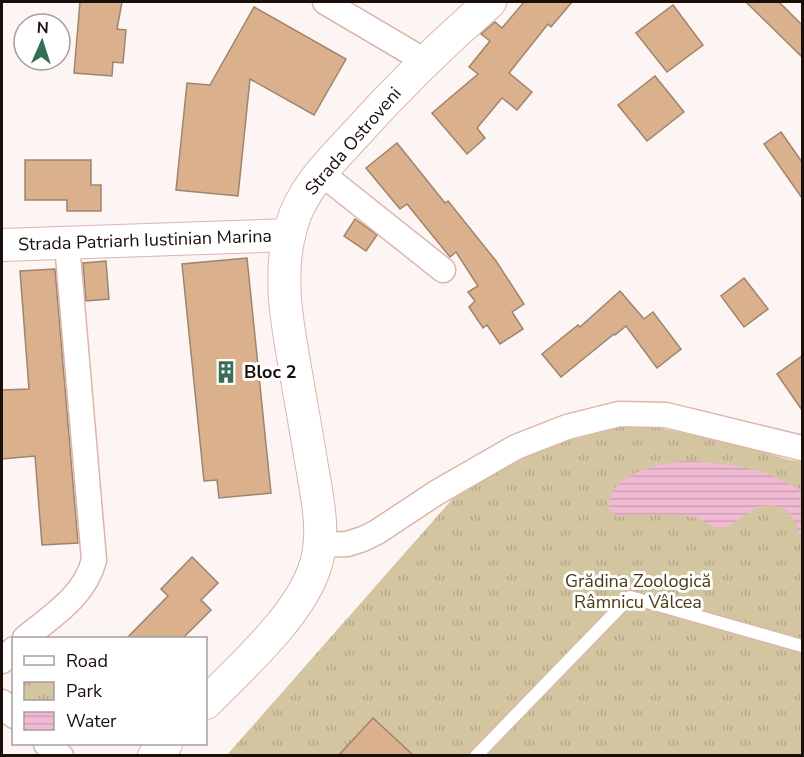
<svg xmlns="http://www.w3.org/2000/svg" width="804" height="757" font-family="'Nunito Sans',sans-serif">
<defs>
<pattern id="park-tufts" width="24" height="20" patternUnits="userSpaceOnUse" patternTransform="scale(1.5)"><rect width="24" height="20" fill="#d4c5a1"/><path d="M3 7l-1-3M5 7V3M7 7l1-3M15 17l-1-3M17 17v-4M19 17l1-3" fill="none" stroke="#b5a889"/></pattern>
<pattern id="water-rules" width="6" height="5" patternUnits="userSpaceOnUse" patternTransform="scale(1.5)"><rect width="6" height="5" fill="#f0bad3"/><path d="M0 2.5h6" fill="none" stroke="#cd9fb4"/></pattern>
</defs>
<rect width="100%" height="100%" fill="#fdf5f3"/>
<!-- park -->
<polygon fill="url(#park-tufts)" points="636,423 738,444 790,460 802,461 802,755 226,756 455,496 531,450"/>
<!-- water -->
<path fill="url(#water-rules)" d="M687,460l51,6 28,7 36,17v55l-6,-22 -9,-13 -14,-5 -14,1 -30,20 -10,2 -9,-3 -12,-7 -18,-3 -41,-1 -21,2 -9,-6c-4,-37 51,-46 78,-50z"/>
<!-- building -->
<g fill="#dab18c" stroke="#9e846d" stroke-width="1.5">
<polygon points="80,2 122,2 117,29 126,30 123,63 113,62 112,76 74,73"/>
<polygon points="524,2 572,2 551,27 548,24 509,73 532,92 517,110 502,98 477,128 485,138 467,154 432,113 478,74 469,67 490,41 481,34 495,22 502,28"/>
<polygon points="746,2 779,2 802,25 802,57"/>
<polygon points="673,5 703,45 667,72 636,33"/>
<polygon points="254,7 346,59 314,115 250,79 238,196 176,190 187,83 210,85"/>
<polygon points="655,76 684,112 647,141 618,105"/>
<polygon points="781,132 802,162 802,198 764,144"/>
<polygon points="397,143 445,203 448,201 496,261 524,304 512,312 523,329 500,344 487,325 483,328 469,307 475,301 468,292 478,286 456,252 450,257 407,204 400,209 366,168"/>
<polygon points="25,160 91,160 91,185 101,185 101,211 67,211 67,200 25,200"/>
<polygon points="355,219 377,235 366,251 344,236"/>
<polygon points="247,258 271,493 219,498 217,480 204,481 182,264"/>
<polygon points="106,261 109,299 86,301 83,263"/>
<polygon points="55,269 78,543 42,545 35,456 2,459 2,390 29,389 20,271"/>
<polygon points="744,278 768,309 744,327 721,296"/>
<polygon points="620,291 644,319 653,312 681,349 657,368 626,326 615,335 614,334 561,377 542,354 578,325 580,327"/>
<polygon points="802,356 802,410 777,374"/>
<polygon points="192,557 218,583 201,600 211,610 182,639 126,639 168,596 161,589"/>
<polygon points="373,718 414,756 338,756"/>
</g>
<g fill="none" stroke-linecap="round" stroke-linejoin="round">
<!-- service casing -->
<g stroke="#dbb6aa" stroke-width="15">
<polyline id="service" points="476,756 630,597 802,646"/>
</g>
<!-- minor casing -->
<g stroke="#dbb6aa" stroke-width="27">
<g id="minor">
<polyline points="325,2 425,61"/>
<polyline points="321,173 443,270"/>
<polyline points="320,545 347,544 363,539 377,532 436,493 516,447 567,427 619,414 666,415 802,448"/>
<path d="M25,638c27,-22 60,-42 69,-78l-27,-316"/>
<polyline points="2,661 14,649"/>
<polyline points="2,702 5,709 14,716"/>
<polyline points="46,744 61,756"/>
</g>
</g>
<!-- tertiary casing -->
<g stroke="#dbb6aa" stroke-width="34">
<g id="tertiary">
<polyline points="2,245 289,235"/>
<path d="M206,703c35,-36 91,-85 108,-133 12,-32 4,-70 -2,-103 -5,-32 -11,-63 -16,-94 -9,-49 -19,-101 -4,-149 10,-35 38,-62 62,-88 43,-48 88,-92 136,-134"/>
<polyline points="154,756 166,744"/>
</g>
</g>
<!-- service -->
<use href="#service" stroke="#fff" stroke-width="12"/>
<!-- minor -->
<use href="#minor" stroke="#fff" stroke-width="24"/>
<!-- tertiary -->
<use href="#tertiary" stroke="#fff" stroke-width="32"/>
</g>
<!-- icons -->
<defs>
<g id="building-bare" transform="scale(1.8)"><path d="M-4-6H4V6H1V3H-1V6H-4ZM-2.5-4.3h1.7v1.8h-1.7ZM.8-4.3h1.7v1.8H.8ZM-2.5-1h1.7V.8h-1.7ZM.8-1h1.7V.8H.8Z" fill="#366d54" stroke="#fff" stroke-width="2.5" paint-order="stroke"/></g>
</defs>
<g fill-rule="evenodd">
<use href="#building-bare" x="226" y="372"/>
</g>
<g text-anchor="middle" stroke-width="6" stroke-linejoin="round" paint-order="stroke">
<!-- street labels -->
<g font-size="18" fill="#1b0f0a" stroke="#fff">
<text transform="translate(353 141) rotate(-49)" y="6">Strada Ostroveni</text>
<text transform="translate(145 240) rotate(-2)" y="6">Strada Patriarh Iustinian Marina</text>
</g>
<!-- poi labels -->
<g font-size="18" font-weight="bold" fill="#1b0f0a" stroke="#fff" text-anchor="start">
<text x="244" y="378">Bloc 2</text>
</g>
<!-- park labels -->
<g font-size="18" fill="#4a3b13" stroke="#fff">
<text x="638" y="587">Grădina Zoologică<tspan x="638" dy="21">Râmnicu Vâlcea</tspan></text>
</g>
</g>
<!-- border -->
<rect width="804" height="757" fill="none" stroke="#1b0f0a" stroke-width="6"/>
<!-- legend -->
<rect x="12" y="637" width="195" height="108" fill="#ffffff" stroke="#a49f9d" stroke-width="1.5"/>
<rect x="24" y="656" width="30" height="9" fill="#ffffff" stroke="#a49f9d" stroke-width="1.5"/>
<text x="66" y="667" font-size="18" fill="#1b0f0a">Road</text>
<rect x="24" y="682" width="30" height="18" fill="url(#park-tufts)" stroke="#a49f9d" stroke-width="1.5"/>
<text x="66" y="697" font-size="18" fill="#1b0f0a">Park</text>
<rect x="24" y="712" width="30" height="18" fill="url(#water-rules)" stroke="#a49f9d" stroke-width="1.5"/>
<text x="66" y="727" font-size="18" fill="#1b0f0a">Water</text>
<!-- north arrow -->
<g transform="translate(42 42) rotate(3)"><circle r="28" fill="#ffffff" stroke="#a49f9d" stroke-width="1.5"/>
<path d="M0-4.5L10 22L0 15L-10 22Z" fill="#366d54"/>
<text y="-9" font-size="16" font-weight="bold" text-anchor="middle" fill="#1b0f0a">N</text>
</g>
</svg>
